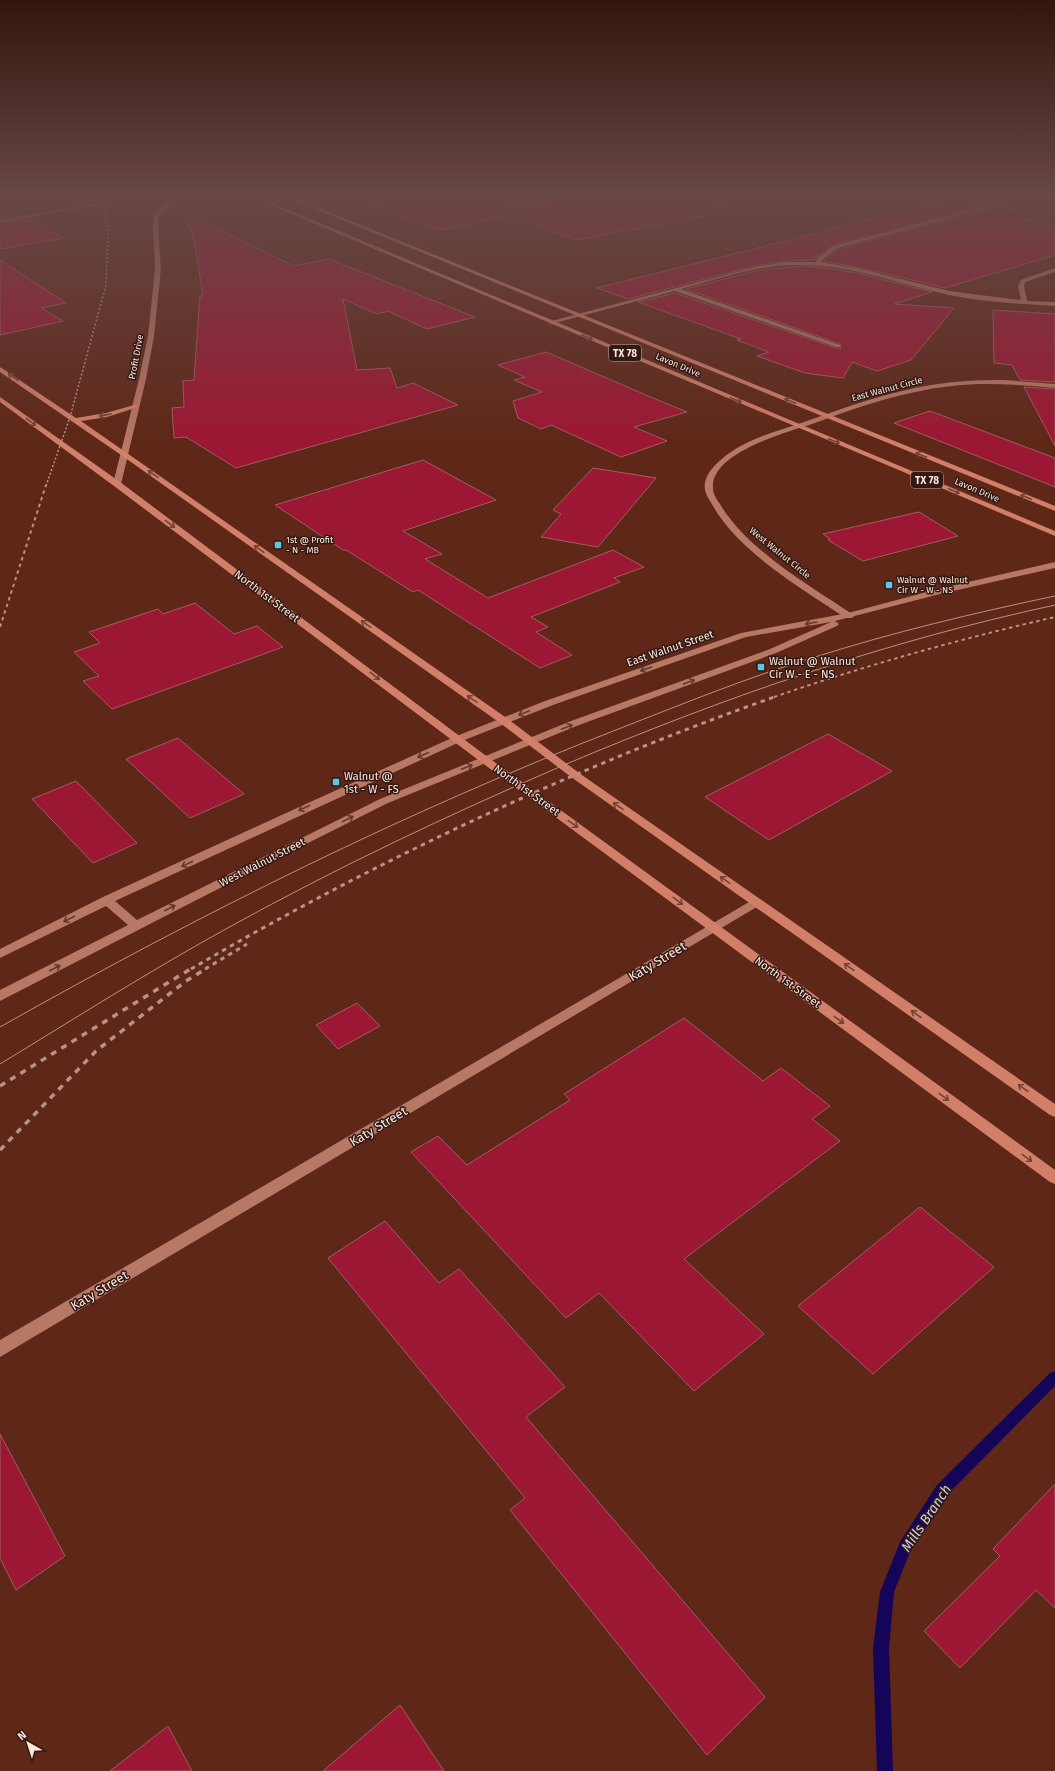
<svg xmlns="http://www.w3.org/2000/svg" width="1055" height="1771" font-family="'Fira Sans',sans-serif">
<rect width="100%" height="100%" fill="#5e2717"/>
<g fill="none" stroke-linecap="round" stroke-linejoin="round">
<!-- stream -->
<polygon fill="#140558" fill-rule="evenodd" points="1055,1371 1055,1386 947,1495 910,1552 894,1592 889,1648 893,1771 877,1771 873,1648 880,1592 900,1542 937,1485 1050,1373"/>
</g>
<!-- building -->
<g fill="#9c1733" stroke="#9f5e62">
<polygon points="351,195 510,195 511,206 566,197 566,195 697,195 741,209 576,240 512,215 440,230 351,198"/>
<polygon points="960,197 990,204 834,245 816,257 815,260 785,261 755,266 628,299 597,288 853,224 946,198 950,199"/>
<polygon points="0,206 18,215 0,218"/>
<polygon points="1001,206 1031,213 1015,217 1055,227 1055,255 945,288 857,267 823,261 839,249"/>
<polygon points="183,212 294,266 329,259 475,317 427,329 388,311 377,314 343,299 357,370 390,368 397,388 413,383 458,405 236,468 186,437 174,438 172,408 184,407 183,381 194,380 200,296 203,296 195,245 191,230"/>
<polygon points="26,219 63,238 0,249 0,223"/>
<polygon points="0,260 66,303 41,308 63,321 0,335"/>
<polygon points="800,266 819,267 857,273 932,292 894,304 954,308 911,360 877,371 852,362 843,378 805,373 757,356 769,352 737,340 741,339 638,302 675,293 836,348 841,348 840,344 686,289 755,271"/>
<polygon points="993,310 1055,314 1055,382 1020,380 1012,365 994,363"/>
<polygon points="546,352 653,398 687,412 634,427 667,441 621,457 551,425 541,429 518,418 513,401 542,392 514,380 525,377 498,365"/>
<polygon points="1024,387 1055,389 1055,446"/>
<polygon points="930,411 1055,458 1055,487 894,423"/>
<polygon points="423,460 496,500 403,531 442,554 425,559 488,598 613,550 644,567 614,578 620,582 531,617 548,627 536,632 572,655 540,668 418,590 413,592 346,550 343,550 275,505"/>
<polygon points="593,468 656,478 598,547 541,537 561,514 553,510"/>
<polygon points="919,512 958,536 863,561 828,540 830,539 823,534"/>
<polygon points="195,603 234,634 257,626 283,647 112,709 83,681 99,676 74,652 100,643 89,632 158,609 163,614"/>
<polygon points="828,734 892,771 769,840 705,797"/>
<polygon points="178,738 244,794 190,818 126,759"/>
<polygon points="76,781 137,843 93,863 32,799"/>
<polygon points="357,1003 380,1026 338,1049 316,1025"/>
<polygon points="684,1018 763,1081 781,1068 830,1106 812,1119 840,1141 684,1259 764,1334 694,1391 599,1293 566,1318 411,1152 438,1136 467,1165 570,1100 564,1094"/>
<polygon points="920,1207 994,1267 873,1374 798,1306"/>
<polygon points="385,1221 439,1283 459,1269 565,1387 526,1417 765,1697 707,1755 510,1510 525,1498 328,1258"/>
<polygon points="0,1434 65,1556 16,1590 0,1558"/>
<polygon points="1055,1484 1055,1608 1036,1590 960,1668 924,1631 1000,1556 993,1549"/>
<polygon points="400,1705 444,1771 323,1771"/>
<polygon points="168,1726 192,1771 110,1771"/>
</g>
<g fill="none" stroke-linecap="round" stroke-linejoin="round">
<!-- street -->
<g fill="#b87866" fill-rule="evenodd">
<polygon points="177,195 182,195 165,209 158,217 158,226 161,269 154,336 146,379 121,484 117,486 113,484 139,379 148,336 155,269 153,226 154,217 161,207"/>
<path d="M986,195c9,0 17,4 25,5 8,0 17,-6 25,-5l-198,53 -16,12 -1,2 36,6 92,23 72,9 -3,-14 3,-6 34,-12v4l-30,10 -1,4 3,15 28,1v4c-35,-2 -71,-4 -106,-11 -50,-11 -97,-30 -149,-30 -40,-1 -80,14 -119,24l159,56v2h-4l-161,-56 -124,33 -3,-2 207,-55 30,-5h31l1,-4 17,-12 172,-45z"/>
<path d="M1004,380l51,4v4c-34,-3 -69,-6 -103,-2 -48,5 -94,21 -140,38 -25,8 -102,29 -99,64 0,6 4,12 7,16 26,45 90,82 132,110l2,2 -2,2h-6c-44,-29 -107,-66 -133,-112 -3,-5 -7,-11 -8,-16 -3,-18 19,-34 32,-42 20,-12 44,-18 67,-26 42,-15 84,-30 127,-37 24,-4 48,-5 73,-5z"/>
<polygon points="756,898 760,899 762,902 760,905 0,1357 0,1340"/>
</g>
<!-- secondary -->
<g fill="#b87866" fill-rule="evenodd">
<polygon points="147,195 156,195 0,222 0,220"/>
<path d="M1055,562v6l-115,26 -105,27 4,3 -2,2 -61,27 -197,72 -191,78 -104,52 -284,146v-11l128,-65 -22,-19 -106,52v-9l103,-52 194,-89 157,-71 91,-36 196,-68 107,-20 90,-24zM831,622l-61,27 -199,72 -191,78 -243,121 -22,-19 347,-160 91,-36 193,-68z"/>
</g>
<!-- primary -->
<g fill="#d17f68" fill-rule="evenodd">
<polygon points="247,195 253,195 1055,531 1055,536"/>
<polygon points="281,195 287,195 1055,506 1055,511"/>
<polygon points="0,367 76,418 106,413 134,405 138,405 138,407 107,417 81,421 508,719 579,773 1055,1104 1055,1117 1050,1115 571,777 500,723 121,455 0,372"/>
<polygon points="0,397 120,482 489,758 1055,1170 1055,1184 1050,1182 481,762 114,486 0,402"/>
</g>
<!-- tram -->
<g stroke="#b79288" stroke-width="1">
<path d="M0,1027c200,-113 407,-216 621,-299 64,-25 128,-51 194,-71 79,-25 159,-44 240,-61"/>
<path d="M0,1064c74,-45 148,-92 224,-134 110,-61 224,-115 340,-165 161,-68 320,-123 491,-160"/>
</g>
<!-- rail-far3 -->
<polyline stroke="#b79288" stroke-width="1.5" stroke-dasharray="2 2" stroke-linecap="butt" points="46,486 70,417 106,285 108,230 104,203 101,195"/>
<!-- rail-far2 -->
<g stroke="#b79288" stroke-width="2" stroke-dasharray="3.5 3.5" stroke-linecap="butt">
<polyline points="0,627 46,485"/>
<path d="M774,697c93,-32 186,-58 281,-80"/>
</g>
<!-- rail-far1 -->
<g stroke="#b79288" stroke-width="3" stroke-dasharray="4.5 4.5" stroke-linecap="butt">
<path d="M191,969c186,-109 382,-201 586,-273"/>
<polyline points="205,969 247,944"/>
</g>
<!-- rail -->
<g stroke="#b79288" stroke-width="3.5" stroke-dasharray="6 6" stroke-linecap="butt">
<polyline points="0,1086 192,968"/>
<polyline points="0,1150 96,1051 186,981 207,968"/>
</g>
</g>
<!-- one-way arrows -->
<defs><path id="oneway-shaft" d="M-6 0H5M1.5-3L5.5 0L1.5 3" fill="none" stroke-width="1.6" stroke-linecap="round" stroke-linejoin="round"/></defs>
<g stroke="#724234">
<use href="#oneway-shaft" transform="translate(587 337) rotate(23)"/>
<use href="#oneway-shaft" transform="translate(13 377) rotate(-145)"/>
<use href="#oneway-shaft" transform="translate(736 400) rotate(23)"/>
<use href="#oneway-shaft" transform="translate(790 401) rotate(-158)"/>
<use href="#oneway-shaft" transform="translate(105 415) rotate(170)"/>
<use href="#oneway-shaft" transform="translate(31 422) rotate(36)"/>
<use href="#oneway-shaft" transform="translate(834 441) rotate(23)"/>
<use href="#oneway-shaft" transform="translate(921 455) rotate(-158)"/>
<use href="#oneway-shaft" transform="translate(153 474) rotate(-145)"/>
<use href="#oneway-shaft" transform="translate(954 491) rotate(23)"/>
<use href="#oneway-shaft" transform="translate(1026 497) rotate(-158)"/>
<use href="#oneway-shaft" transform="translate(170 524) rotate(37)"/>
<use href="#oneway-shaft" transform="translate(259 549) rotate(-145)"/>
<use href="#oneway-shaft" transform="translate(366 624) rotate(-145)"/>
<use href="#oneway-shaft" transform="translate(375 676) rotate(37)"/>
<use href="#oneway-shaft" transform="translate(472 699) rotate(-145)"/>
<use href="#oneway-shaft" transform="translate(618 806) rotate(-145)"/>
<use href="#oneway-shaft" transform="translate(573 824) rotate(36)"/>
<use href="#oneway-shaft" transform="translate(725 880) rotate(-145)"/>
<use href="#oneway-shaft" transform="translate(678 901) rotate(36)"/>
<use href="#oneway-shaft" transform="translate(849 967) rotate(-145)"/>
<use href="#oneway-shaft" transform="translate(916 1014) rotate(-145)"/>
<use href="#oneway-shaft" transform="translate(839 1020) rotate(36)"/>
<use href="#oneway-shaft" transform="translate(1023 1088) rotate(-145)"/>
<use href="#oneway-shaft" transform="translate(944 1097) rotate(36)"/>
<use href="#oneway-shaft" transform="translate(1027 1158) rotate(36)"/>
</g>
<g stroke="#613a2f">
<use href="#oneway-shaft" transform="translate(811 623) rotate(170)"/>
<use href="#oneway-shaft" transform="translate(646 669) rotate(161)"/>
<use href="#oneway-shaft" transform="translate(689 682) rotate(-20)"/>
<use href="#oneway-shaft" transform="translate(524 713) rotate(158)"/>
<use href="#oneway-shaft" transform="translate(567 727) rotate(-22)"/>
<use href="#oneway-shaft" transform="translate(423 755) rotate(156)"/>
<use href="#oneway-shaft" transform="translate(467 767) rotate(-22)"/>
<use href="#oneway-shaft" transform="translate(304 808) rotate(155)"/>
<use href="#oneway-shaft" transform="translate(348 819) rotate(-26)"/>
<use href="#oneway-shaft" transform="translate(187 864) rotate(155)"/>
<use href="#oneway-shaft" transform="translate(170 908) rotate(-27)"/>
<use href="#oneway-shaft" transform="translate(69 919) rotate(154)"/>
<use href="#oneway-shaft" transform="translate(55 968) rotate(-27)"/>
</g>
<!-- sky -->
<linearGradient id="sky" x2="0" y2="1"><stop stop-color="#34150d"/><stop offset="0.44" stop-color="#684747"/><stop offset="1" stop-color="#684747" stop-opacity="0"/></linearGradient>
<rect width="1055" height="443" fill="url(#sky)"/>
<!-- markers -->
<g fill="#58c8e4" stroke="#321912" stroke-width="1.5">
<rect x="274" y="541" width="8" height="8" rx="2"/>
<rect x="885" y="581" width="8" height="8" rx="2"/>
<rect x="757" y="663" width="8" height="8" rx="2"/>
<rect x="332" y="778" width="8" height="8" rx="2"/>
</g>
<g text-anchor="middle" stroke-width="3" stroke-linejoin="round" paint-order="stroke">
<!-- far-street labels -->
<g font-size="9" fill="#fbe5df" stroke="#321912">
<text transform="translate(136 357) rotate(-79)" y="3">Profit Drive</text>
<text transform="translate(678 365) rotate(23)" y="3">Lavon Drive</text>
<text transform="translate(887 389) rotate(-15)" y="3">East Walnut Circle</text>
<text transform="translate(977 490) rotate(23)" y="3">Lavon Drive</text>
<text transform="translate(780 553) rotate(39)" y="3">West Walnut Circle</text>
</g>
<!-- far-poi labels -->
<g font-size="9" fill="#fbe5df" stroke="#321912" text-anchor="start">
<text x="286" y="543">1st @ Profit<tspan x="286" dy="10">- N - MB</tspan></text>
<text x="897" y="583">Walnut @ Walnut<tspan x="897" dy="10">Cir W - W - NS</tspan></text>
</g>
<!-- shield labels -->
<g fill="#321912" stroke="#bfa8a2" stroke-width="1">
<rect x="609" y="345" width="32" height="16" rx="3"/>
<rect x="911" y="472" width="32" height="16" rx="3"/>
</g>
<g font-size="10" font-weight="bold" fill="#fbe5df">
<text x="625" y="357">TX 78</text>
<text x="927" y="484">TX 78</text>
</g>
<!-- street labels -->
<g font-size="11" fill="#fbe5df" stroke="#321912">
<text transform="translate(267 596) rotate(37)" y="4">North 1st Street</text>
<text transform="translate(670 648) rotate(-19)" y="4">East Walnut Street</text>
<text transform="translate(527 790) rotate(36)" y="4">North 1st Street</text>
<text transform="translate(262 862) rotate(-27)" y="4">West Walnut Street</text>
<text transform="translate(788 982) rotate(36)" y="4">North 1st Street</text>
</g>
<!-- poi labels -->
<g font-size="11" fill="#fbe5df" stroke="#321912" text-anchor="start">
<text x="769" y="665">Walnut @ Walnut<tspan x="769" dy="13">Cir W - E - NS</tspan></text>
<text x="344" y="780">Walnut @<tspan x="344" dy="13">1st - W - FS</tspan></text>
</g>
<!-- near-street labels -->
<g font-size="13" fill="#fbe5df" stroke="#321912">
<text transform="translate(657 961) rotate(-31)" y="5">Katy Street</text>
<text transform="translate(378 1126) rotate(-31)" y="5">Katy Street</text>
<text transform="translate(99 1290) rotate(-31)" y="5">Katy Street</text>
</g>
<!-- near-water labels -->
<g font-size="14" font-style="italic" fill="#ccd2ee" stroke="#321912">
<text transform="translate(926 1518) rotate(-56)" y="5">Mills Branch</text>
</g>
</g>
<!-- north arrow -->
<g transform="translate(28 1743) rotate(321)" stroke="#321912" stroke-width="3" paint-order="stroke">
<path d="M0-3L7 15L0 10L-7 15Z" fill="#fbe5df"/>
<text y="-6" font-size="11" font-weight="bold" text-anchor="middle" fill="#fbe5df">N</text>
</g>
</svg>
